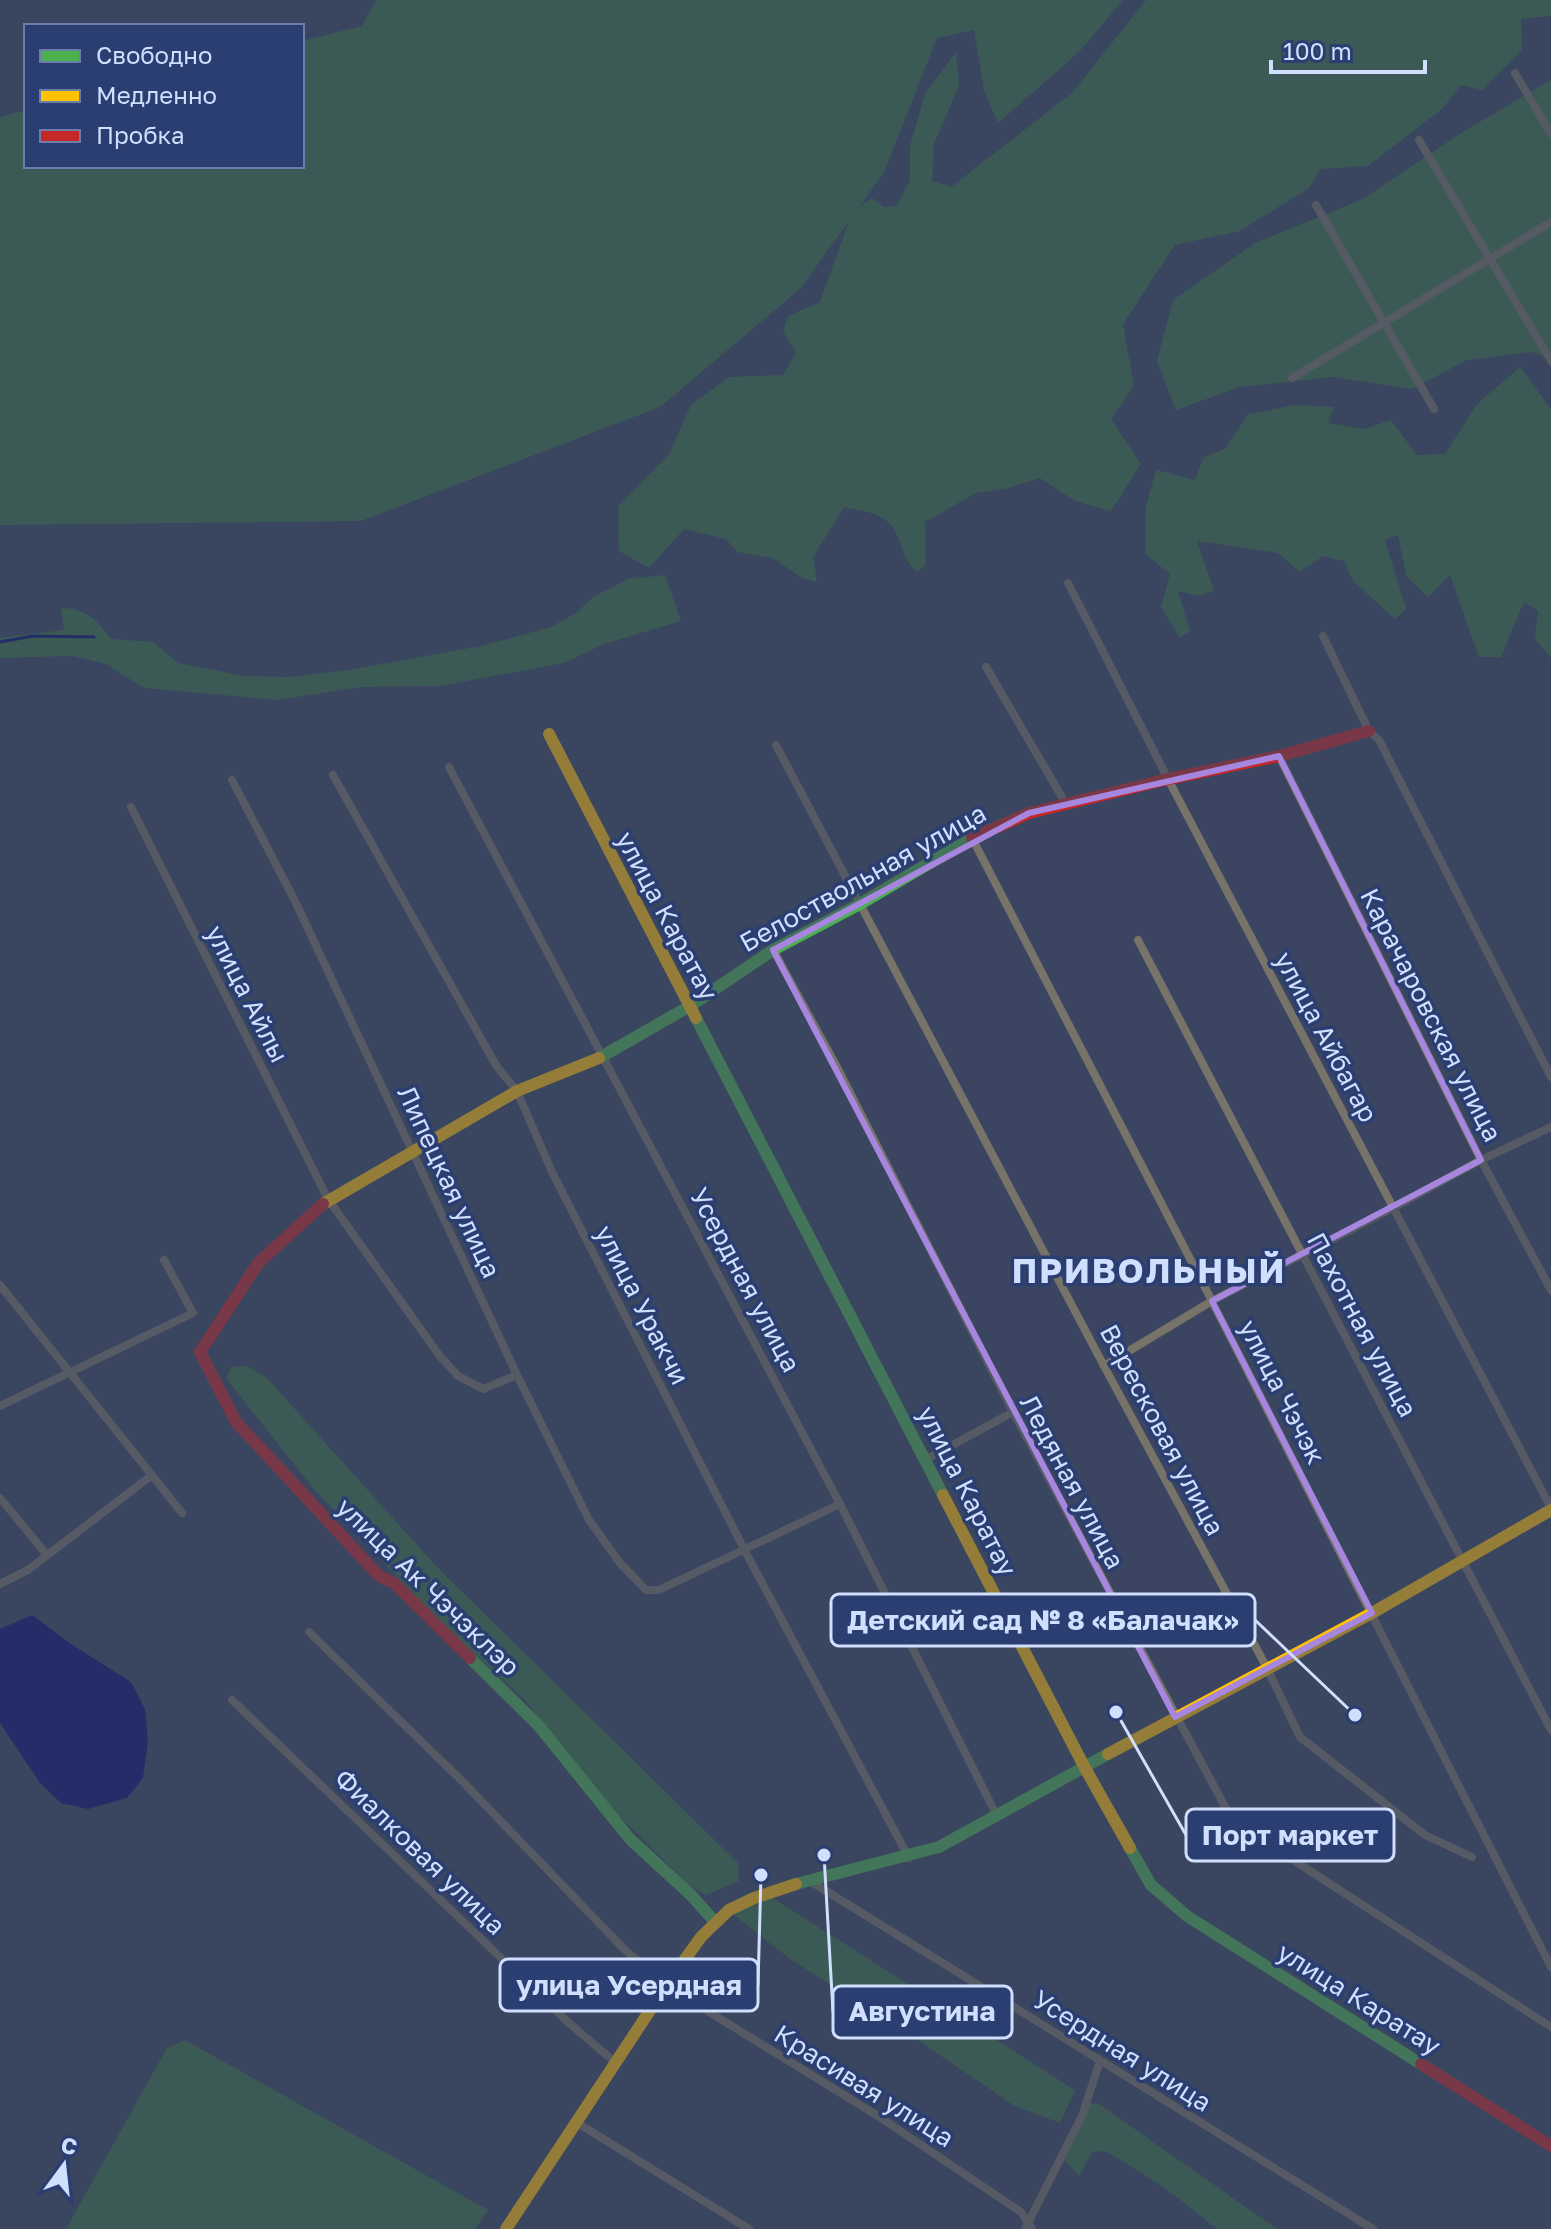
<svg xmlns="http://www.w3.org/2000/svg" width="1551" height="2229" font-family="'Golos Text',sans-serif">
<rect width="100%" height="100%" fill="#3b4561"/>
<!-- green -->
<g fill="#3c7347">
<path d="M376,0h747l-44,52 -81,71 -14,-33 -10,-60 -37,8 -53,134 -24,34 12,-8 12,9 12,-1 14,-25v-35l15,-52 31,-42 3,34 -25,58 -2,37 19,6 121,-94 74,-93h405v16l-30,3 1,31 -40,40 -21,-5 -19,24 -74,57 -48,3 -11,19 -69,43 -65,14 -52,79 11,62 -23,33 30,45 -30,47 -36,-10 -35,-23 -35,11 -29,4 -51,29 1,42 -8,8c-18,-11 -15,-37 -30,-50 -11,-10 -30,-12 -44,-15l-31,50 4,25 -15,-4 -29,-20 -36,-6 -11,-13 -42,-10 -35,39 -30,-17 -1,-45 51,-52 22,-49 38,-28 54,-2 13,-22 -13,-22 5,-15 32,-14 29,-81 -49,68 -140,118 -299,114 -361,4v-408l26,-7v56h276v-125l60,-15z"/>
<polygon points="1551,80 1551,357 1531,352 1467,360 1412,389 1332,377 1240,387 1176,410 1157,361 1173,300 1255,243 1363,199 1461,133"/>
<polygon points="1520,367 1551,409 1551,658 1535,639 1538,611 1524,602 1501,657 1479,657 1450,575 1428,597 1406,576 1398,535 1385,540 1406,609 1395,619 1353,581 1344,561 1323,556 1300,572 1278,553 1197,541 1214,591 1199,596 1178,591 1190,631 1180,638 1161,607 1170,574 1145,554 1146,506 1156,470 1195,480 1203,458 1226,448 1248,414 1295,405 1334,407 1328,423 1364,429 1391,420 1417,455 1445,454 1477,404"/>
<path d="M665,575l16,46 -77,23 -40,19 -124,23 -79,1 -84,13 -133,-12 -38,-24 -34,-8 -72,2v-20l64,-8 -3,-22c24,0 37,12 50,31l42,3 25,21 67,13 45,1 53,-6 138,-25 70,-19 25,-14 17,-16 35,-18z"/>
<polygon points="247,1366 267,1378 437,1567 738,1863 739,1881 706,1895 689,1885 598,1795 526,1701 441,1623 312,1487 226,1378 232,1367"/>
<polygon points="771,1897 1075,2090 1060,2123 1013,2105 919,2041 790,1959 734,1915 746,1906"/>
<polygon points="185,2040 488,2210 475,2229 66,2229 167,2048"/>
<polygon points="1084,2102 1099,2104 1277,2229 1217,2229 1165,2188 1106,2151 1092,2152 1079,2176 1065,2161"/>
</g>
<!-- water -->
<polygon fill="#0a1070" points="32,1615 71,1644 131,1682 145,1709 148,1741 143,1778 127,1798 88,1809 61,1803 40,1783 0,1723 0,1629"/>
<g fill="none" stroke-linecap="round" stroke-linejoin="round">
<!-- stream -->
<polyline stroke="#0a1070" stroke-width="3" points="0,642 33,636 94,637"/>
<!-- street -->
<g stroke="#787369" stroke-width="8">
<polyline points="1515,73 1551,134"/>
<polyline points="1419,140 1551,361"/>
<polyline points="1316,205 1434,409"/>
<polyline points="1292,378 1551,222"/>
<polyline points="1068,583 1168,779 1551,1508"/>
<polyline points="1323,636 1369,731 1379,740 1551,1077"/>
<polyline points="986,667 1066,804"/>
<polyline points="776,745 1104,1366 1267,1668 1300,1737 1425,1835 1472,1857"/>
<polyline points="1279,756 1481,1160 1551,1290"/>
<polyline points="449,767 840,1504 997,1816"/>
<polyline points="333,775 497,1067 517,1091 552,1172 745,1551 909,1858"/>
<polyline points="232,780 296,903 517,1375 589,1520 620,1563 646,1590 659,1590 840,1504"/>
<polyline points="131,807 328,1199 439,1355 458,1376 483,1389 517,1375"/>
<polyline points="972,838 1212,1301 1551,1967"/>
<polyline points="1138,940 1551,1730"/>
<polyline points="773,950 838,1069 1013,1412 1229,1814 1253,1834 1551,2027"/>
<polyline points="0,1285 182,1513"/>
<polyline points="1104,1366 1212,1301 1393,1208 1481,1160 1551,1127"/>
<polyline points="0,1406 193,1313 164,1260"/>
<polyline points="925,1460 1013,1412"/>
<polyline points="0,1498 47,1555"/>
<polyline points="0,1584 28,1570 152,1475"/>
<polyline points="309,1632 462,1781 623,1948 667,1986 878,2116 1021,2212 1032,2229"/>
<polyline points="232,1700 570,2024 616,2063"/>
<polyline points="810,1881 1373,2229"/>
<polyline points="576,2122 749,2229"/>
<polyline points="1025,2229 1082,2116 1100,2061"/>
</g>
<!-- fast -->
<g stroke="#4caf50" stroke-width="12">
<polyline points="696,1018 943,1495"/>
<polyline points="599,1058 690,1006 773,950 860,904 972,838"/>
<polyline points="470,1658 539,1726 630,1839 691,1895 715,1922"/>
<polyline points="1130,1848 1151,1885 1187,1916 1421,2064"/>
<polyline points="796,1884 939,1847 1108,1754"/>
</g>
<!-- slow -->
<g stroke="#ffc107" stroke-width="12">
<polyline points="549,734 696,1018"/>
<polyline points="323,1204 517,1091 599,1058"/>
<polyline points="943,1495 1085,1768 1130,1848"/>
<polyline points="1108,1754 1372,1613 1551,1510"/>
<polyline points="506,2229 670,1980 701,1937 729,1910 754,1898 796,1884"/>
</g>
<!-- jam -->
<g stroke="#c62828" stroke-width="12">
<polyline points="972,838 1029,813 1168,779 1279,756 1369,731"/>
<polyline points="323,1204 259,1262 200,1352 236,1422 379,1576 394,1583 470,1658"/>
<polyline points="1421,2064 1551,2146"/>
</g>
</g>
<!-- marked area -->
<path d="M0 0H1551V2229H0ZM1279,756l202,404 -269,141 160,312 -197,104 -402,-767 256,-137z" fill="#3b4561" fill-opacity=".55" fill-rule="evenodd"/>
<path fill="none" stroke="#a686de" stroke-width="6" stroke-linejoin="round" d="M1279,756l202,404 -269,141 160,312 -197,104 -402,-767 256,-137z"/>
<g text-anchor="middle" stroke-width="7" stroke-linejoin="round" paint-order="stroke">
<!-- street labels -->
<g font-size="26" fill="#d1dffe" stroke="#2b3e71">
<text transform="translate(863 878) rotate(-29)" y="9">Белоствольная улица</text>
<text transform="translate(667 916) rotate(62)" y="9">улица Каратау</text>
<text transform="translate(247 994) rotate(63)" y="9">улица Айлы</text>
<text transform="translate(1431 1015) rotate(63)" y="9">Карачаровская улица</text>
<text transform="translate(1326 1037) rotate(62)" y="9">улица Айбагар</text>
<text transform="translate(449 1182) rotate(65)" y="9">Липецкая улица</text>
<text transform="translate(745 1280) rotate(62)" y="9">Усердная улица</text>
<text transform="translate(642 1305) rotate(63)" y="9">улица Уракчи</text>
<text transform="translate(1362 1325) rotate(62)" y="9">Пахотная улица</text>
<text transform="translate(1282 1392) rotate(63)" y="9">улица Чэчэк</text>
<text transform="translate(1162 1430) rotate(62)" y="9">Вересковая улица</text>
<text transform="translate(1072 1482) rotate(62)" y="9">Ледяная улица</text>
<text transform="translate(967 1491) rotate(63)" y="9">улица Каратау</text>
<text transform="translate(428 1587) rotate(44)" y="9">улица Ак Чэчэклэр</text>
<text transform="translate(420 1852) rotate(44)" y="9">Фиалковая улица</text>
<text transform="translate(1359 1999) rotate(32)" y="9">улица Каратау</text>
<text transform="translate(1122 2051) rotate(32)" y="9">Усердная улица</text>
<text transform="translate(864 2086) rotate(32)" y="9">Красивая улица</text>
</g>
<!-- district labels -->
<g font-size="34" font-weight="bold" letter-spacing="2" fill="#d1dffe" stroke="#2b3e71">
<text x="1149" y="1283">ПРИВОЛЬНЫЙ</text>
</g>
</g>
<!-- callouts -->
<path fill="none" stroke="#d1dffe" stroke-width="3" d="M1355 1715L1255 1620M1116 1712L1186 1835M761 1875L758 1985M824 1855L833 2012"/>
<g fill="#d1dffe" stroke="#2b3e71" stroke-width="3">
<circle cx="1355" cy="1715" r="8"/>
<circle cx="1116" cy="1712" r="8"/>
<circle cx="761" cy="1875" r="8"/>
<circle cx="824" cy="1855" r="8"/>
</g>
<g fill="#2b3e71" stroke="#d1dffe" stroke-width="3">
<rect x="831" y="1594" width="424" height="52" rx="8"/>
<rect x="1186" y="1809" width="208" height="52" rx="8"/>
<rect x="500" y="1959" width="258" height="52" rx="8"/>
<rect x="833" y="1986" width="179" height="52" rx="8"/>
</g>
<g font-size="28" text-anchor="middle" font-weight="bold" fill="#d1dffe">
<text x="1043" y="1630">Детский сад № 8 «Балачак»</text>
<text x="1290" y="1845">Порт маркет</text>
<text x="629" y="1995">улица Усердная</text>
<text x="922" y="2021">Августина</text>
</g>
<!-- legend -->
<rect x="24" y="24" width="280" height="144" fill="#2b3e71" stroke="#6d7ea9" stroke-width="2"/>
<rect x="40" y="50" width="40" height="12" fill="#4caf50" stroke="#6d7ea9" stroke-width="2"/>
<text x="96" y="64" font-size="24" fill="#d1dffe">Свободно</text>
<rect x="40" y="90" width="40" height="12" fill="#ffc107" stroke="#6d7ea9" stroke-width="2"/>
<text x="96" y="104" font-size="24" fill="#d1dffe">Медленно</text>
<rect x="40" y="130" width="40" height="12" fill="#c62828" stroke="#6d7ea9" stroke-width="2"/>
<text x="96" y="144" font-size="24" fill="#d1dffe">Пробка</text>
<!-- north arrow -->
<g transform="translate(64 2165) rotate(15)" stroke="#2b3e71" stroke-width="6" paint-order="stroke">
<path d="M0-6L14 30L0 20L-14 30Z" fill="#d1dffe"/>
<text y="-12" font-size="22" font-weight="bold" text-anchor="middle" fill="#d1dffe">С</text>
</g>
<!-- scale -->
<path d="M1271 60v12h154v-12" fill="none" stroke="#d1dffe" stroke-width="4"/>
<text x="1283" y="60" font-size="24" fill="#d1dffe" stroke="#2b3e71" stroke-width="6" paint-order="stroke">100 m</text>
</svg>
